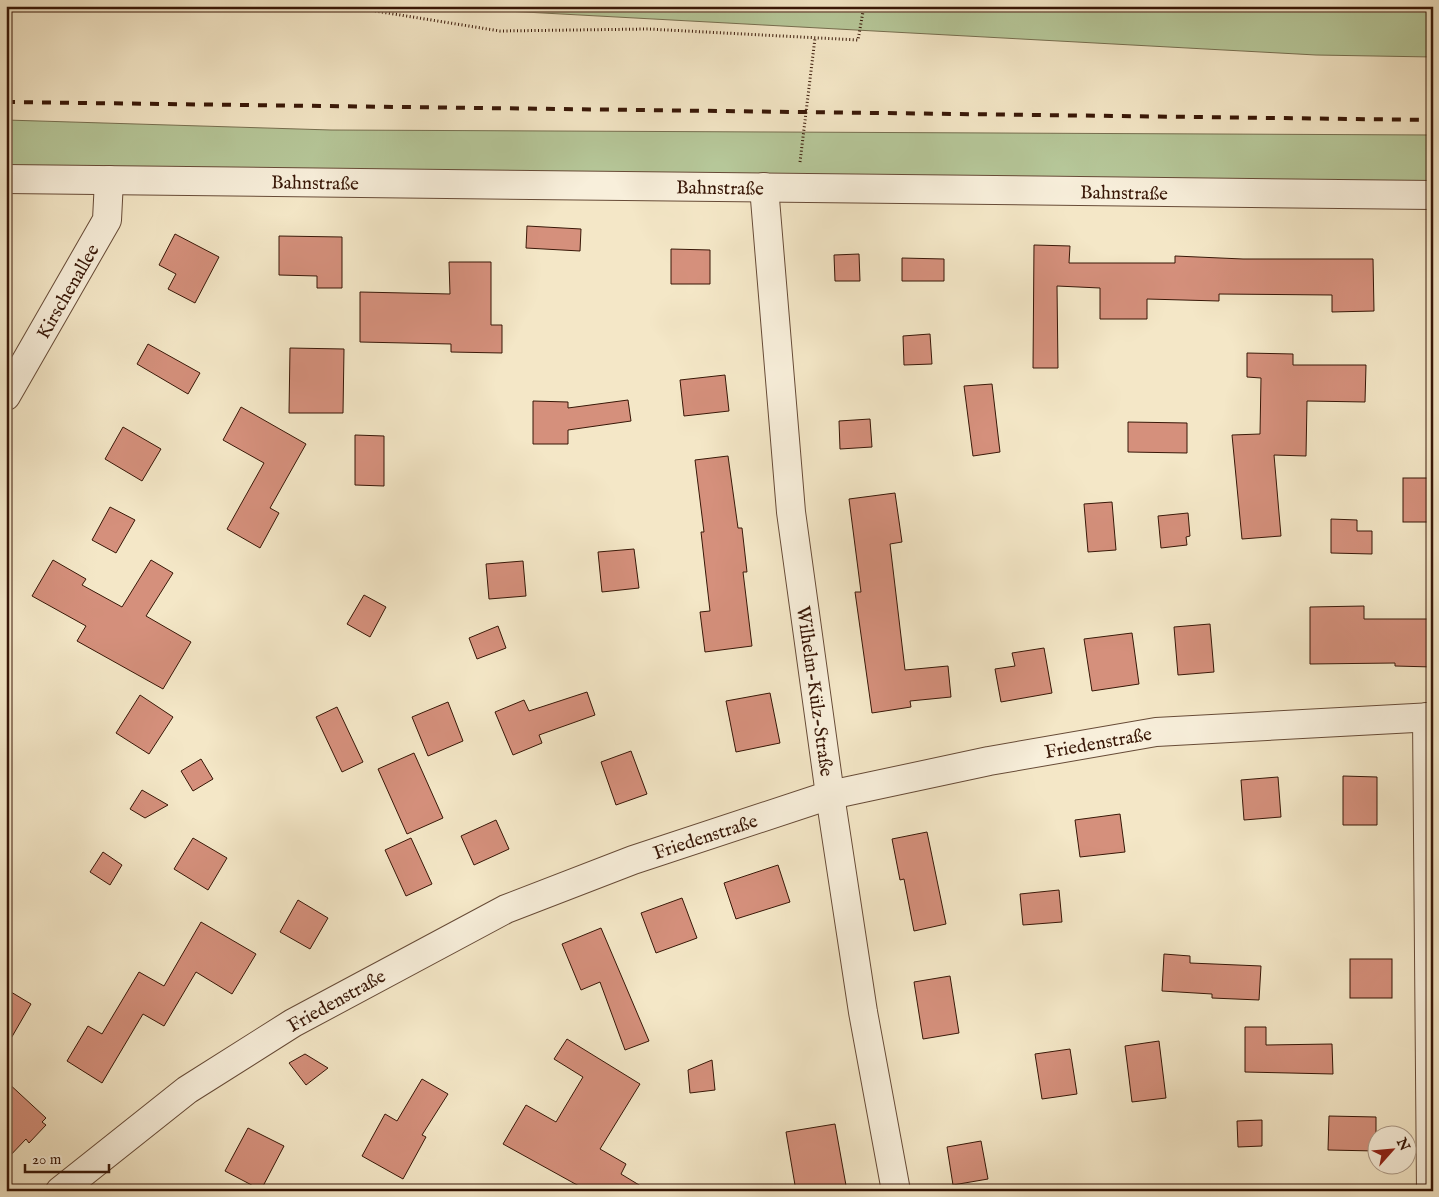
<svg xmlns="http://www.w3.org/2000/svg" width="1439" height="1197" font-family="'IM FELL English',serif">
<rect width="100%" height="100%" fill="#f4e7c7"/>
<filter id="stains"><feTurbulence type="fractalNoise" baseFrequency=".004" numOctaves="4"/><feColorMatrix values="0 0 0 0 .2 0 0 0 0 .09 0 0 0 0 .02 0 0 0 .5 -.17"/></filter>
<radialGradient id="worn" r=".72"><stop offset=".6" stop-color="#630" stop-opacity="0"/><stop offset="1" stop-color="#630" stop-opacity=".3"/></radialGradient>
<!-- green -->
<g fill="#b6c799" stroke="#776f50">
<polygon points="414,6 1433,6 1433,57 1316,55"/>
<polygon points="6,120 331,130 1433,135 1433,185 6,167"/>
</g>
<!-- building -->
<g fill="#d5907c" stroke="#381707">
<polygon points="527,226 581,229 580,251 526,248"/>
<polygon points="175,234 219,257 195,303 168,289 176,274 159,265"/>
<polygon points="279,236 342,237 342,288 317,288 317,276 279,275"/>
<polygon points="1034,245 1070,246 1069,263 1175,263 1175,256 1243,259 1373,259 1374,311 1332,312 1332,295 1219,294 1219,301 1147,299 1147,319 1100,319 1100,288 1057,286 1058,368 1033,368"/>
<polygon points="671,249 710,250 710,284 671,284"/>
<polygon points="859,254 860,281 835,281 834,255"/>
<polygon points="902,258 944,259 944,281 902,281"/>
<polygon points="449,262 491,262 491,325 502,325 502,353 451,352 451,344 360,342 360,292 450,294"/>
<polygon points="930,334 932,364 904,365 903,336"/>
<polygon points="148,344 200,373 188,394 137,364"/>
<polygon points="290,348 344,349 343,413 289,413"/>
<polygon points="1247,353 1293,354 1293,365 1366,365 1365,402 1307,401 1306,456 1274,455 1281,536 1242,539 1232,435 1260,434 1261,378 1247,377"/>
<polygon points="725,375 729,411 684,416 680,380"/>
<polygon points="992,384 1000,452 973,456 964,386"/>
<polygon points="628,400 631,421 568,430 568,444 533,444 533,401 568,402 568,408"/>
<polygon points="241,407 306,444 270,508 279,513 260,548 227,529 264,463 223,440"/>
<polygon points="870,419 872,447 840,449 839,421"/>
<polygon points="1128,422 1187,423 1187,453 1128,452"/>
<polygon points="123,427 161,449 142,481 105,459"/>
<polygon points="355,435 384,436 384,486 355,485"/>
<polygon points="728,456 738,528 742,528 747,572 743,572 752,646 705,652 700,612 710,611 701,532 704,532 695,460"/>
<rect x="1403" y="478" width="30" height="44"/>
<polygon points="895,493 902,542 890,544 905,670 948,666 951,697 910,701 911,707 872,713 855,592 861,592 849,499"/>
<polygon points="1112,502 1116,550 1088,552 1084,504"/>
<polygon points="110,507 135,520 116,553 92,540"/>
<polygon points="1188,513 1190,536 1186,537 1187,545 1161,548 1158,516"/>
<polygon points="1331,519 1357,520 1357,531 1372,531 1372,554 1331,553"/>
<polygon points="634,549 639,588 602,592 598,552"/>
<polygon points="53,560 86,579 82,585 122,607 151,560 173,573 146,616 191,642 163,689 77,641 86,626 32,596"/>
<polygon points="523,561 526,596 489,599 486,564"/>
<polygon points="364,595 386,607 370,637 347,624"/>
<polygon points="1364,606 1364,619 1433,619 1433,667 1395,666 1395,663 1310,664 1310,607"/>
<polygon points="1210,624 1214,672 1178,675 1174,627"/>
<polygon points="498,626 506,648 477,659 469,638"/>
<polygon points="1132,633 1139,684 1092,691 1084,639"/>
<polygon points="1044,648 1052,693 1001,702 995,669 1015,666 1012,653"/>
<polygon points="587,692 595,715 539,735 542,743 513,755 495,712 524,700 529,711"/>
<polygon points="770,693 780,743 736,752 726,701"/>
<polygon points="140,695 173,717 149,754 116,733"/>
<polygon points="448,702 463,741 428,756 412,717"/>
<polygon points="337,707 363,762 342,772 316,717"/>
<polygon points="631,751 647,794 616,805 601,762"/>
<polygon points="414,753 443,818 407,834 378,769"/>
<polygon points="201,759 213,779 193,791 181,771"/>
<polygon points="1343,776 1377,777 1377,825 1343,825"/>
<polygon points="1278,777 1281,817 1244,820 1241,780"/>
<polygon points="142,790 168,805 145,818 130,809"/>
<polygon points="1120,814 1125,852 1080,857 1075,820"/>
<polygon points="496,820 509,849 474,865 461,836"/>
<polygon points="927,832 946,924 914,931 904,879 900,880 892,839"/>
<polygon points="193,838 227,858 208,890 174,869"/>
<polygon points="411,838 432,884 406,896 385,850"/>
<polygon points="103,852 122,865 110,885 90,872"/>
<polygon points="778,865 790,902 736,919 724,883"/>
<polygon points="1059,890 1062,922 1023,925 1020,894"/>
<polygon points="682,898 697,938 656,953 641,913"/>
<polygon points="298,900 328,918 310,949 280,932"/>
<polygon points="201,922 256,954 232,994 196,972 164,1026 143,1014 102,1083 67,1061 88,1026 102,1034 139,972 164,986"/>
<polygon points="601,928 649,1041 625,1050 600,982 581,990 562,944"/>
<polygon points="1164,954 1190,956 1190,963 1261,966 1259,1000 1212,998 1212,994 1162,991"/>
<rect x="1350" y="959" width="42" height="39"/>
<polygon points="950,976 959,1033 923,1039 914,982"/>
<polygon points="6,989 31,1004 6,1047"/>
<polygon points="1245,1027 1266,1027 1266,1045 1332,1044 1333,1074 1245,1072"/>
<polygon points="567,1039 640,1084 600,1149 626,1164 621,1174 649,1191 588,1191 503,1144 526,1105 556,1122 583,1077 554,1059"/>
<polygon points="1159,1041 1166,1098 1132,1102 1125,1046"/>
<polygon points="1070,1049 1077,1094 1042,1099 1035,1054"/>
<polygon points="305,1054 328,1068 306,1085 289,1063"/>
<polygon points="712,1060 715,1090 690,1093 688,1070"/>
<polygon points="422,1079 448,1094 422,1135 426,1137 403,1179 362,1156 385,1114 397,1121"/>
<polygon points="6,1081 46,1118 42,1122 46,1125 29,1143 26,1139 6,1160"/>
<polygon points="1329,1116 1376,1117 1376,1151 1328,1150"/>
<polygon points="1262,1120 1262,1146 1238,1147 1237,1121"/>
<polygon points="835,1124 847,1191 796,1191 786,1132"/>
<polygon points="248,1128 284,1146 261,1190 225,1171"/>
<polygon points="981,1141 988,1179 953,1185 947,1147"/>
</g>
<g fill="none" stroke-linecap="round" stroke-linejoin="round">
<!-- minor casing -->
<g stroke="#674b37" stroke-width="30">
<g id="minor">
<polyline points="6,179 1433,195"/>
<polyline points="764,187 791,512 830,795 863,1012 896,1191"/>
<polyline points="6,396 107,220 109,180"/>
<polyline points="1427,717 1431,1191"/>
<polyline points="60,1191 187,1090 293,1023 506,909 633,860 830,795 989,761 1156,732 1433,717"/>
</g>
</g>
<!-- path -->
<g stroke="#381707" stroke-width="3" stroke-dasharray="1 2.5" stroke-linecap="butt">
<polyline points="344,6 500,31 648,29 858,40 864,6"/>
<polyline points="800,162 815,38"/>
</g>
<!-- minor -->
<use href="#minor" stroke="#f8efdb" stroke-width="28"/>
<!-- rail -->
<polyline stroke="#381707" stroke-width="4" stroke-dasharray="9 9" stroke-linecap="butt" points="6,102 1433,120"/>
</g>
<g text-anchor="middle" stroke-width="4" stroke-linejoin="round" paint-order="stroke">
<!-- street labels -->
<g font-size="19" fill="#381707" stroke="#f8efdb">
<text transform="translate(315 182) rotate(1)" y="7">Bahnstraße</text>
<text transform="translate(720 187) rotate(1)" y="7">Bahnstraße</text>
<text transform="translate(1124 192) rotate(1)" y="7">Bahnstraße</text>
<text transform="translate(67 291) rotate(-60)" y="7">Kirschenallee</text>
<text transform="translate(816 691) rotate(82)" y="7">Wilhelm-Külz-Straße</text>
<text transform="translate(1098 742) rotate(-10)" y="7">Friedenstraße</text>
<text transform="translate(705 836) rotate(-18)" y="7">Friedenstraße</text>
<text transform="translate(336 1000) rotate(-29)" y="7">Friedenstraße</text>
</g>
</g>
<!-- margin -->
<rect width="1439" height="1197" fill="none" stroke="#f4e7c7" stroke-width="25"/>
<rect x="8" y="8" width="1424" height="1182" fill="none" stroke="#381707" stroke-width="2.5"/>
<rect x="12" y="12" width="1414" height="1172" fill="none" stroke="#381707"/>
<!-- north arrow -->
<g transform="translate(1392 1150) rotate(63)"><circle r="24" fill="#f8efdb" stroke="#ab9986"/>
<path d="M0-4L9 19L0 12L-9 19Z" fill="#8f2418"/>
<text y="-8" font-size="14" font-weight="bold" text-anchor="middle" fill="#381707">N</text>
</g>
<!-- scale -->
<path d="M25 1164v8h84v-8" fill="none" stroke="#381707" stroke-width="2.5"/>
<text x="32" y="1164" font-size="15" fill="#381707" stroke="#f8efdb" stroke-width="4" paint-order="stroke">20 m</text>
<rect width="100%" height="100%" filter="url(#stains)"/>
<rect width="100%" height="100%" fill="url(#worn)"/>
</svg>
